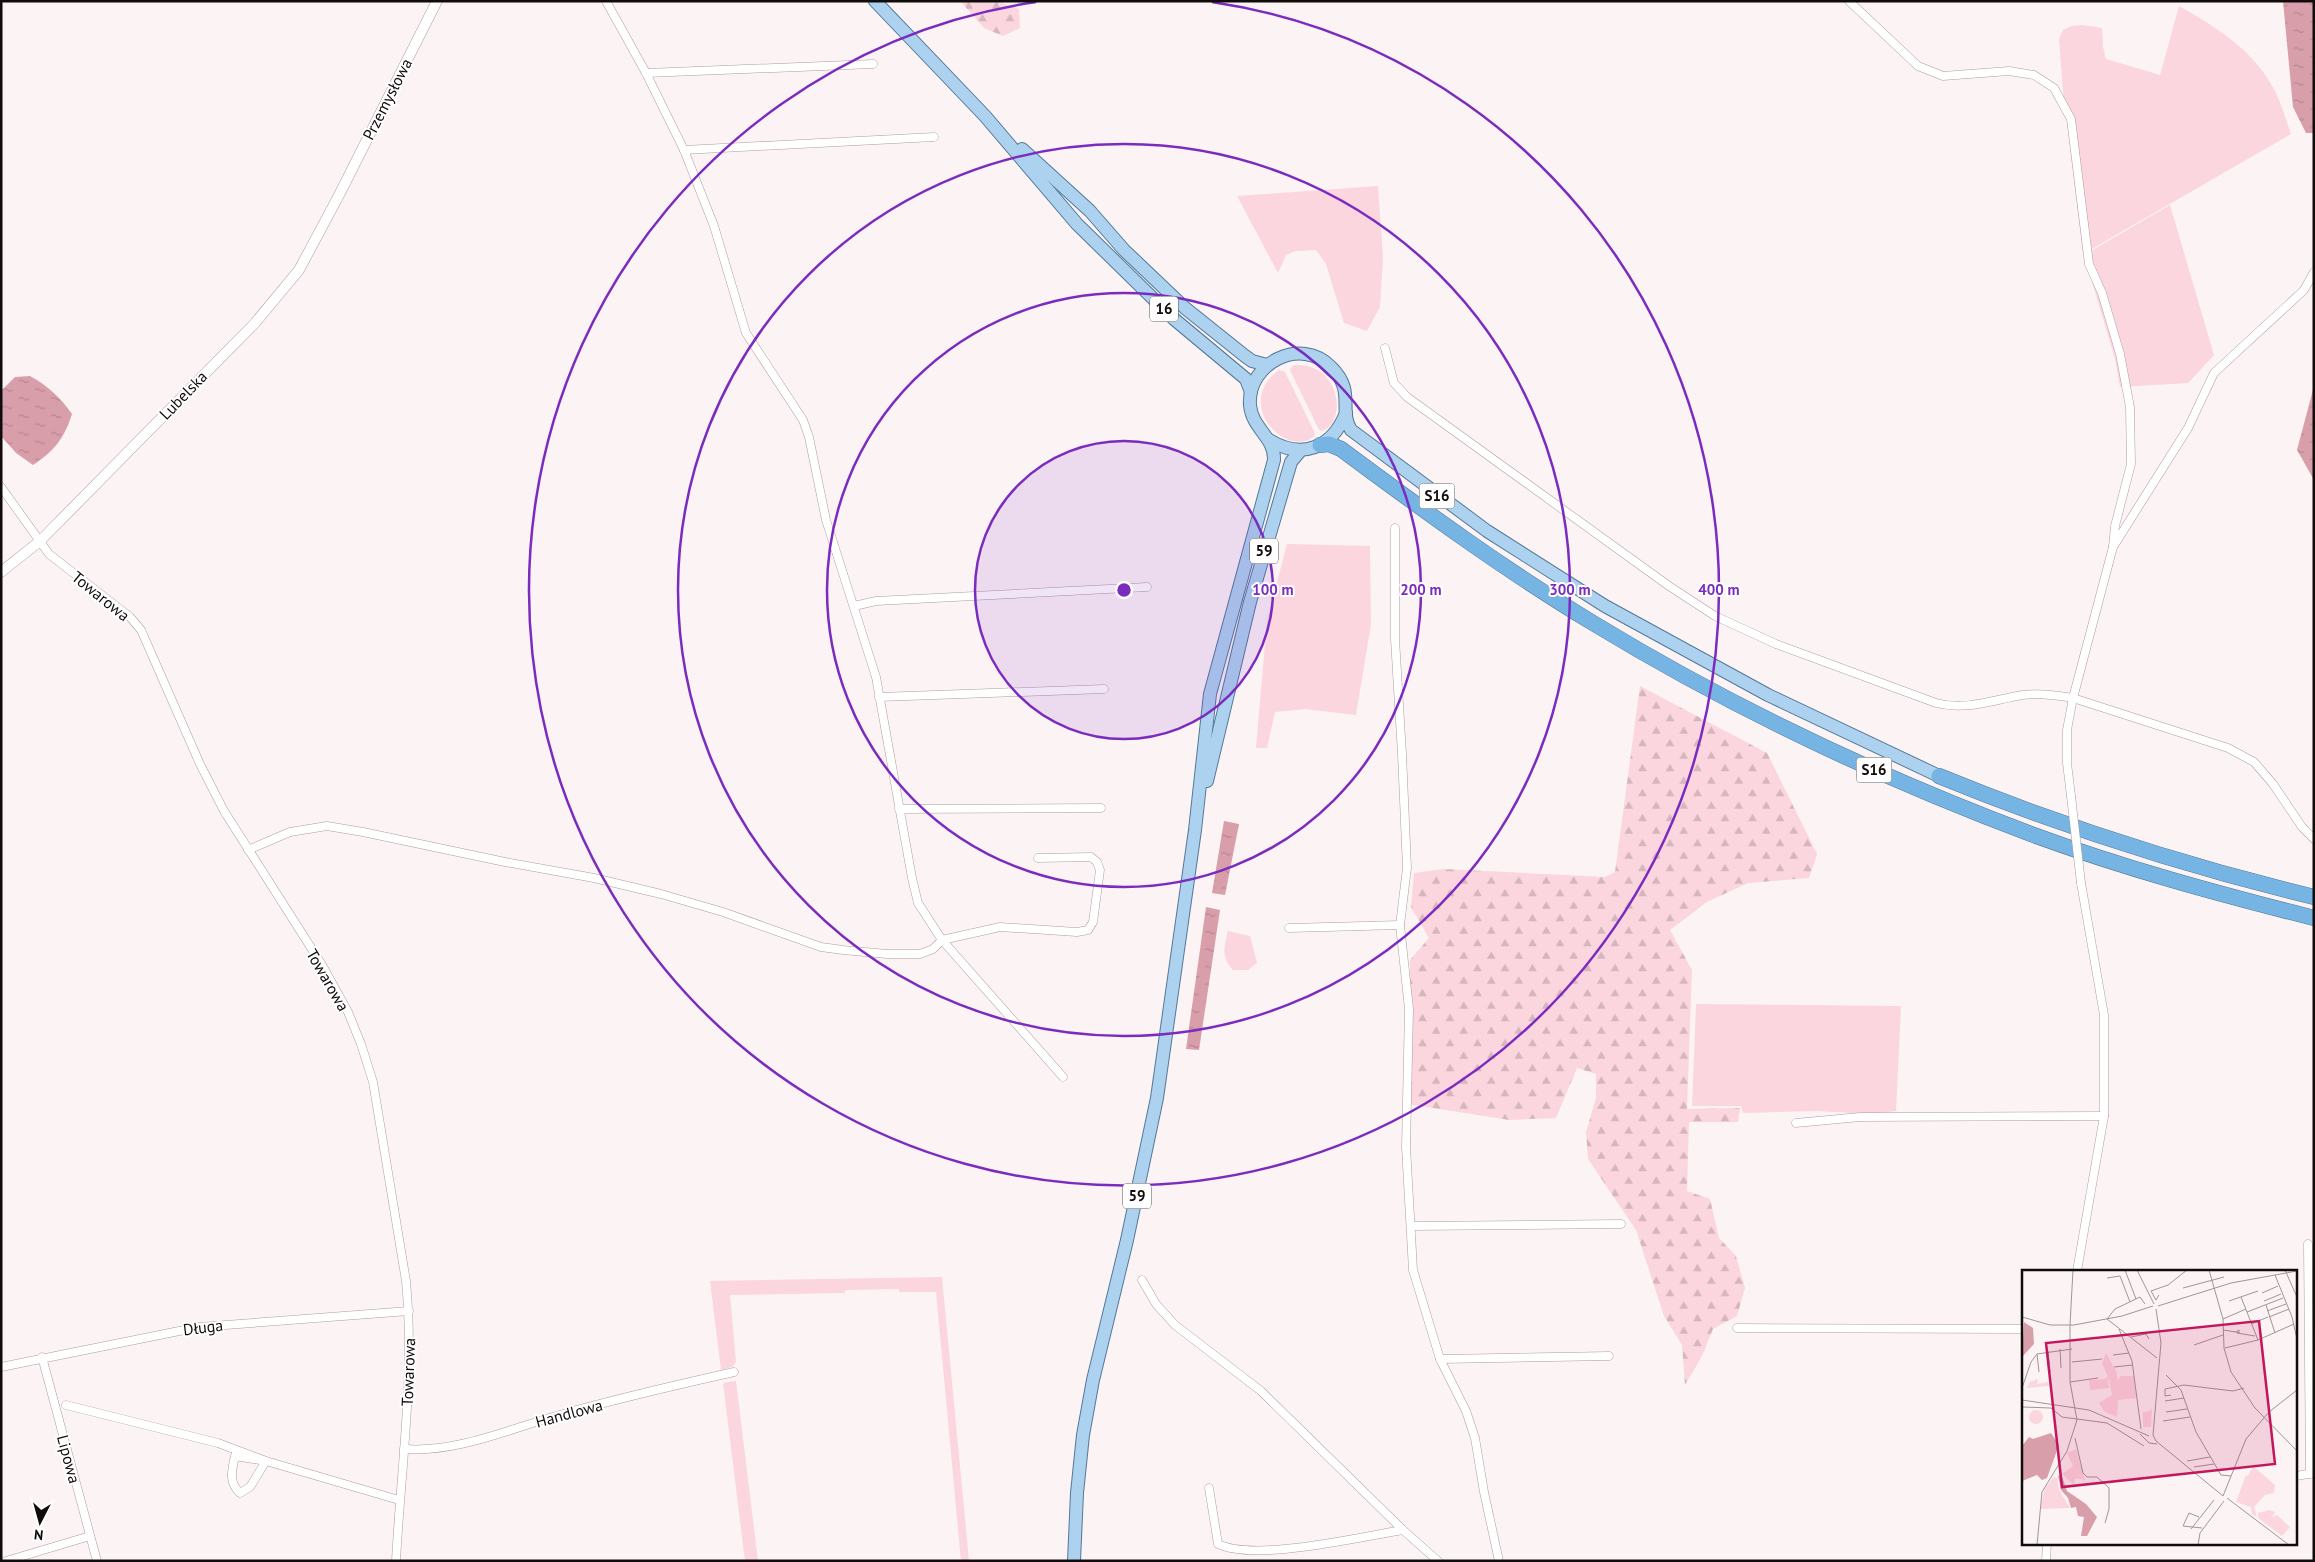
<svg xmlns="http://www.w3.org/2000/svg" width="2315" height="1562" font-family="'PT Sans',sans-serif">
<defs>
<pattern id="forest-firs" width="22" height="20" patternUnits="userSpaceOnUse" patternTransform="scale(1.25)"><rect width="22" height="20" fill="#fbd6de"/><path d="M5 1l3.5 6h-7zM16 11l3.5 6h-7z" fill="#d6b6bd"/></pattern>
<pattern id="water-ripples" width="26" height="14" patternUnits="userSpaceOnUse" patternTransform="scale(1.25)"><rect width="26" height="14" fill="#d89eaa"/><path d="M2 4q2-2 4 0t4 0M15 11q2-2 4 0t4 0" fill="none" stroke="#b88791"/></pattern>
</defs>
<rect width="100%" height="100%" fill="#fcf3f5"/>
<!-- green -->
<g fill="#fbd6de">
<path d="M2179,6c39,22 76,45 97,87 6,13 10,27 15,41l-208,120 -20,-163 -4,-52 4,-9 8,-4 11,-1 20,3 1,19 3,12 54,16z"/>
<polygon points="1378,186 1383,258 1380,307 1367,331 1344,323 1326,264 1316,250 1296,251 1286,255 1278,273 1237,196"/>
<polygon points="2170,205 2214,355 2188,383 2120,387 2115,359 2084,255"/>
<path d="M1294,365c47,-3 54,59 27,66l-3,-3 -27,-56 -1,-3z"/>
<path d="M1279,370l6,2 29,59 1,4c-25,26 -84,-29 -36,-65z"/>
<polygon points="1287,544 1370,546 1371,624 1356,715 1305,709 1275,712 1267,748 1256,748 1267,621"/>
<path d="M1228,931l22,5 7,27 -9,7h-15c-12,-13 -9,-23 -5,-39z"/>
<polygon points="1696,1004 1901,1006 1896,1111 1872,1114 1816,1111 1743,1113 1741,1106 1692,1106"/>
<polygon points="942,1277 969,1561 961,1561 936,1292 899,1292 899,1289 845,1290 845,1293 730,1295 736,1362 732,1367 721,1370 710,1281"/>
<polygon points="736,1381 758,1561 745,1561 723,1383"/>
</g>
<!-- forest -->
<g fill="url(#forest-firs)">
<polygon points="960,1 996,1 1019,9 1020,28 1003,36 984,28"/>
<polygon points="1640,686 1767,753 1817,854 1809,878 1748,883 1707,902 1670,930 1692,970 1687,1109 1740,1108 1738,1122 1689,1122 1687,1191 1710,1199 1719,1238 1736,1256 1745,1288 1737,1316 1713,1329 1703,1354 1685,1385 1682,1345 1664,1316 1636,1230 1588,1159 1586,1132 1596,1098 1596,1074 1577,1068 1556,1118 1509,1120 1408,1104 1410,960 1429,938 1411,907 1414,873 1444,869 1605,877 1615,872"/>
</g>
<!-- water -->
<g fill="url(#water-ripples)">
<polygon points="2283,1 2314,1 2314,133 2306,133 2293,107"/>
<path d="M30,376c18,10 30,21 42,38 -8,25 -18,37 -39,51l-17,-12 -15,-17v-45l14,-14z"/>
<polygon points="2314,386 2314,480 2297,450"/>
<polygon points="1224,821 1239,824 1225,895 1212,893"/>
<polygon points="1206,907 1220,910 1199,1050 1186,1049"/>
</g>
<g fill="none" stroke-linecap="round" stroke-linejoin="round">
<!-- minor casing -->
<g stroke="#b09c9f" stroke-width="9">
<g id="minor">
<polyline points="606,1 646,73 684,150 714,226 746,333 803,420 809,437 826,520 876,677 912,878 918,903 942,940 1063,1077"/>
<polyline points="1849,1 1918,66 1943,76 2009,71 2034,75 2054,88 2071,119 2089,264 2102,293 2120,354 2130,407 2131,464 2115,526 2113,547"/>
<polyline points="646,73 873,64"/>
<polyline points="684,150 934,137"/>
<path d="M1385,348l9,35 13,14 262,189 46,30 61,28 160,59c30,8 56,-3 87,-8 16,-2 33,0 50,3l155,50 26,14 19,22 29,43 12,12"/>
<path d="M1,487l48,67 81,63 11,13 59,134 24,47 98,154 26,47 13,32 12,38 33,199c9,94 -5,186 -10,280"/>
<polyline points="1395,528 1395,639 1402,754 1407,868 1400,925 1409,1009 1406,1147 1413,1270 1440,1359 1466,1411 1475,1438 1484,1492 1499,1561"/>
<polyline points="854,606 876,601 1147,587"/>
<polyline points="879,697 1104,689"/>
<polyline points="2071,796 2067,763 2067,730 2073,698 2113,547 2188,428 2214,373 2304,290 2314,272"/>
<polyline points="899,809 1101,808"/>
<polyline points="248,850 290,832 327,826 363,832 505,862 594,878 661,894 723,912 821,947 843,950 887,954 920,954 933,949 942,940 1000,927 1077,932 1088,930 1093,922 1100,870 1097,862 1091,857 1038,858"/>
<polyline points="1289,928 1400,925"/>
<polyline points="1796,1123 1860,1117 2104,1116"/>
<polyline points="1411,1226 1621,1224"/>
<polyline points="2308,1244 2310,1474"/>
<polyline points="2077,1271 2104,1116 2104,1015 2081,883"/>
<polyline points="1142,1280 1156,1304 1175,1325 1261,1391 1403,1530 1438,1561"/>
<polyline points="1737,1328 2024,1329"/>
<polyline points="42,1357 97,1561"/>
<polyline points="1440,1359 1609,1356"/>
<polyline points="1,1367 199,1327 409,1311"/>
<path d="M66,1405l152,38 48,18 -16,26 -10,6c-12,-11 -8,-23 -5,-37l31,5 133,39"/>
<path d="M404,1449c54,4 107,-21 159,-35 56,-16 113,-29 171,-42"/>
<polyline points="2296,1476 2314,1473"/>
<path d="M1209,1488l9,56c37,18 142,-7 185,-14"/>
<polyline points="6,1561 90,1536"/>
<polyline points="2046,1561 2047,1543"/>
</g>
</g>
<!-- tertiary casing -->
<g stroke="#b09c9f" stroke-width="11">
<polyline id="tertiary" points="1,572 40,541 185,394 255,323 299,270 338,197 437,1"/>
</g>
<!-- primary casing -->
<g stroke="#537998" stroke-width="14">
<g id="primary">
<polyline points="875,1 985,116 1077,224 1174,319 1246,379 1251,392"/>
<polyline points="1022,149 1090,211 1124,250 1185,308 1245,356 1252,361 1267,365"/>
<path d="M1269,440c33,20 63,8 77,-27"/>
<polyline points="1207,781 1250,602 1291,462 1301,450"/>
<path d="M1074,1561l3,-68 6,-58 10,-55 34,-140 30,-142 38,-268 15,-136 64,-234c1,-23 -22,-31 -24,-55 -3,-42 51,-69 81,-38 25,24 7,43 20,63l136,101 118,75 163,89 171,81"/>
</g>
</g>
<!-- motorway casing -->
<g stroke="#537998" stroke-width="16">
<g id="motorway">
<path d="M1320,445l9,-1 12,5c82,61 164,121 252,174 138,84 286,154 438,211 92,34 188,60 283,84"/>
<path d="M1939,776c122,50 247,90 375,121"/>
</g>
</g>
<!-- minor -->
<use href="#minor" stroke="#fff" stroke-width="8"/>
<!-- tertiary -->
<use href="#tertiary" stroke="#fff" stroke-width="10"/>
<!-- primary -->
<use href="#primary" stroke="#add2ef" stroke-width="12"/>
<!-- motorway -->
<use href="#motorway" stroke="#76b4e4" stroke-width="15"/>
<!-- minor-bridge casing -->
<g stroke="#b09c9f" stroke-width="9" stroke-linecap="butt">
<polyline id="minor-bridge" points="2071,796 2081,883"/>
</g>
<!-- minor-bridge -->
<use href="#minor-bridge" stroke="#fff" stroke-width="8"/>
</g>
<!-- distance rings -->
<circle cx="1124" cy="590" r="149" fill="#7b2cbf" fill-opacity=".12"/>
<g fill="none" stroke="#7b2cbf" stroke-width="2.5">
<circle cx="1124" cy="590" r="149"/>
<circle cx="1124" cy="590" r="297"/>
<circle cx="1124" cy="590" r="446"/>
<path d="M1212 2A595 595 0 1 1 1036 2"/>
</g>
<g text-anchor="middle" stroke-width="4" stroke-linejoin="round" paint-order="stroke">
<!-- shield labels -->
<g fill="#fff" stroke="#595455" stroke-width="1">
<rect x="1150" y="296.5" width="28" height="25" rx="4"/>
<rect x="1419.5" y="483.5" width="35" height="25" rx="4"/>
<rect x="1250" y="538.5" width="28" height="25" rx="4"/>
<rect x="1856.5" y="757.5" width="35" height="25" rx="4"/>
<rect x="1123" y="1183.5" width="28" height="25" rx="4"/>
</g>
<g font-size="15" font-weight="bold" fill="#120b0c">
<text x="1164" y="314">16</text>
<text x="1437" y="501">S16</text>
<text x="1264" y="556">59</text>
<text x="1874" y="775">S16</text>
<text x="1137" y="1201">59</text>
</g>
<!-- street labels -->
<g font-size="16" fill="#120b0c" stroke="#fff">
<text transform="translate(387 99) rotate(-63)" y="6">Przemysłowa</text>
<text transform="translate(183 395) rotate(-46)" y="6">Lubelska</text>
<text transform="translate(101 596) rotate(39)" y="6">Towarowa</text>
<text transform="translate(328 980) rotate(60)" y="6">Towarowa</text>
<text transform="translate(203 1327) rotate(-7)" y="6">Długa</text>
<text transform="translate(408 1372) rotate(-88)" y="6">Towarowa</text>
<text transform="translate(569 1413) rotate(-15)" y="6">Handlowa</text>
<text transform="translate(69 1459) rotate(75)" y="6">Lipowa</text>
</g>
</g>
<!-- overview -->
<g transform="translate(2022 1270)">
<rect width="275" height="275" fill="#fcf3f5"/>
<path d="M86,109l1,9 -19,2 -1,-10zM130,138l-1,19h-8v-15l7,-1zM54,179l9,31 -10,-2 -1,7 -12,-11 11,-8 -6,-13zM32,207l3,1 2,12 11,18 -30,1 5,-21z" fill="#fbd6de"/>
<path d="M84,83l11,20v8l4,-5h13l2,22 -18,2 -1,17 -12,-5 -6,-9 13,-8 -3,-16h-5l4,-2 -6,-14zM16,109l-1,5 11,-2 1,4 -22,2 3,-6zM7 147a7 7 0 1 1 14 0a7 7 0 1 1-14 0ZM231,196l22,19 -1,8 -9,2 -11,12 3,10 -5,-3 -1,-7 -15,-5 10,-27 2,1zM247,240l6,2 -3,5 5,-2 13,12 -8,9 -24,-18v-5z" fill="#fbd6de"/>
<path d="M2,52l9,6 1,16 -12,13zM29,163l8,12 -12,33 -5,2 -5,-5 -15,6v-35l7,-9 4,2zM39,204l6,17 19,13 11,13 -10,19h-6l3,-19 -6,-1 -2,-9 -5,1 -3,-10 -7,-8 -3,-14z" fill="#d89eaa"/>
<path fill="none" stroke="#9e9698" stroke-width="1" d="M103,0l11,29M115,0l17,34M187,0l14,49 1,29 7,24 24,36 42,43M263,0l12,27M253,5l17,42 5,22M85,8l13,-2 10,26M161,18l41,-11M240,23l16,-7M137,25l-3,5 -5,-9 17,-6 19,-15M219,27l17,43M207,31l29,-10M242,31l17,-7M244,35l9,28M136,36l73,-23 66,-12M134,39l5,34 -8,92 3,6 67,55M245,41l19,-7M225,42l36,-14M0,47l28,8h24l48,-9 31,-10M247,47l20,-8M85,49l50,39M85,49l8,-10 25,-12 5,7M201,49l23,-10M229,54l17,-7M48,55l3,-55M97,59l13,32 9,68M201,60l13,2 3,1v-3l-3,2M215,63l18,3M109,67l15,-3 3,5M172,75l29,-10M203,78l33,-8 36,-16M38,79l1,19M26,81l2,21M15,84l2,18M91,85l16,-2M50,92l30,-3M92,97l19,-2M144,105l15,15 15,42 25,43 10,1M48,112l28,-4M0,118l9,-26 6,-8 35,-5M149,125l-6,1v-7l19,-4 49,6 11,-3M0,130l67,10 60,26M143,131l19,-3M0,137l29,1 11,9 45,6 37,23M144,142l21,-3M141,151l27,-4M118,164l9,9 8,1M53,168l8,35 4,4h10l12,11v21l-4,14M165,191l23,-4M172,197l20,-3M201,226l23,-57 23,-27 28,-22M205,228l62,47M177,247l-10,-4 -6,13 19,2M169,259l23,-29M15,275l5,-53 25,-41 10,-31 -7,-38v-57M176,275l2,-12 24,-32"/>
<path fill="#c2185b" fill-opacity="0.15" stroke="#c2185b" stroke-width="2.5" d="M237,51l16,143 -213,23 -16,-144z"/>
<rect width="275" height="275" fill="none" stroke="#120b0c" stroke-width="2.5"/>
</g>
<circle cx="1124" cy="590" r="8" fill="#7b2cbf" stroke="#fff" stroke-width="2.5"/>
<g font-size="15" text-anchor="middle" font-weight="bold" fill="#7b2cbf" stroke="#fff" stroke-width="4" stroke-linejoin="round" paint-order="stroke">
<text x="1273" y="595">100 m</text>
<text x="1421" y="595">200 m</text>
<text x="1570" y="595">300 m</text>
<text x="1719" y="595">400 m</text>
</g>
<!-- border -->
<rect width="2315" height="1562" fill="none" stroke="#120b0c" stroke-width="5"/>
<!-- north arrow -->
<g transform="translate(40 1522) rotate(186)" stroke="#ffffff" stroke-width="4" paint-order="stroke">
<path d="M0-4L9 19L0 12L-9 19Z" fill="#120b0c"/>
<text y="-8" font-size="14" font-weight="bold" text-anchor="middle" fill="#120b0c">N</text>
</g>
</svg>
